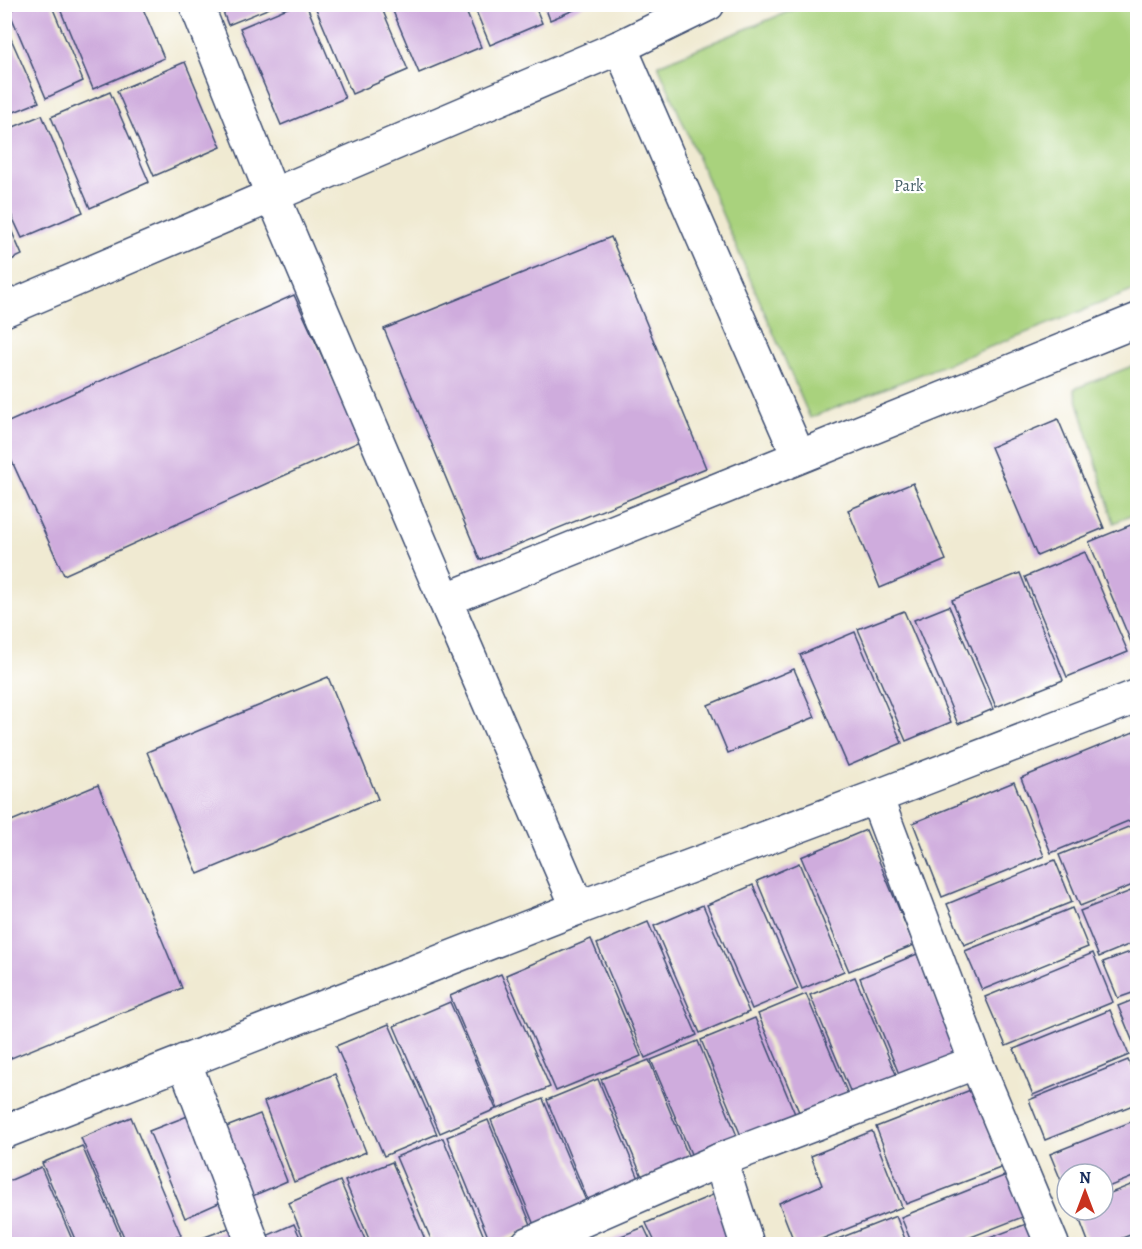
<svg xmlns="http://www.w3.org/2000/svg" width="1142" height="1249" font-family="Alegreya,serif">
<rect width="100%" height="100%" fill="#fff"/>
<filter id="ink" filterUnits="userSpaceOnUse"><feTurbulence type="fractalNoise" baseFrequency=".0167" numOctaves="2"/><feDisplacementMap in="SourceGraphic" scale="12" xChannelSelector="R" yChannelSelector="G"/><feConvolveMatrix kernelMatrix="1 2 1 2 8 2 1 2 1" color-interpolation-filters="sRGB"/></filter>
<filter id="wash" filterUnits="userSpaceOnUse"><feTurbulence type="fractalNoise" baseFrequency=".008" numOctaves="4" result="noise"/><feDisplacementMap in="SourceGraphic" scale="24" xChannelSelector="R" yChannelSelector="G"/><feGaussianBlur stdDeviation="1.35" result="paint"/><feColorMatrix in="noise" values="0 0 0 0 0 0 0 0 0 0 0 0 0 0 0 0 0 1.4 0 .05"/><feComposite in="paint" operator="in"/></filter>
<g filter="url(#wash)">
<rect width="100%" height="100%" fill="#f0ead2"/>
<!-- green -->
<g fill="#a9d27d" stroke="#62806e" stroke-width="1.5">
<polygon points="807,4 1137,5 1137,289 810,418 658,65"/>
<polygon points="1137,364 1137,513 1114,523 1074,389"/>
</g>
<g id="blocks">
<!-- building -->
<g fill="#cfacdd">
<polygon points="23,4 51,4 83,81 46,98 9,11"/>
<polygon points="58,4 141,4 164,58 93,89"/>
<polygon points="220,4 277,4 277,5 228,25"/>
<polygon points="297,4 306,4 345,98 281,125 240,28"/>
<polygon points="314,4 380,4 408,70 352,94"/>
<polygon points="390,4 463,4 481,47 419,73"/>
<polygon points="473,4 534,4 542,23 490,45"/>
<polygon points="544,4 586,4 586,5 550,20"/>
<polygon points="4,23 39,102 4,116"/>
<polygon points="185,62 221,147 154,176 117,91"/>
<polygon points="110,92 149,182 90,208 51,117"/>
<polygon points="42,115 83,212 22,238 4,199 4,131"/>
<polygon points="5,216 22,255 5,263"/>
<polygon points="611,237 706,468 480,560 384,329"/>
<polygon points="294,295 361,441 64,575 4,444 4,424"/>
<polygon points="1058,419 1104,528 1037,556 991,447"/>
<polygon points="913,483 946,560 880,588 848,510"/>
<polygon points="1138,522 1138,653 1136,654 1089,542"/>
<polygon points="1085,552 1128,652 1067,677 1025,577"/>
<polygon points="1020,573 1063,680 996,707 952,600"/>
<polygon points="949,606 993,709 958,724 914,620"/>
<polygon points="904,611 951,722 906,741 858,629"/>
<polygon points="855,632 902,743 848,766 800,655"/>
<polygon points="794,669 815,717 728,753 708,705"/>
<polygon points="328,677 378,799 198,874 147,752"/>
<polygon points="1136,731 1138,817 1051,853 1021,778"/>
<polygon points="1014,782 1044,856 942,897 913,823"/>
<polygon points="98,785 182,988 4,1061 4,824"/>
<polygon points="1138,823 1138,883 1080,906 1059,855"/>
<polygon points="866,830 914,945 849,971 801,857"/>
<polygon points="1055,860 1072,902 964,945 947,904"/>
<polygon points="799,863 844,971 802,989 757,881"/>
<polygon points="753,885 798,989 752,1009 707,905"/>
<polygon points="1138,888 1138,941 1099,957 1080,911"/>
<polygon points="703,905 749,1012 700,1033 654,926"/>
<polygon points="1072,908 1088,947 982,990 965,951"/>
<polygon points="648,922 697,1035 645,1058 597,944"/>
<polygon points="591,939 641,1056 556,1091 506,975"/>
<polygon points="1138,949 1138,991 1118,998 1103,962"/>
<polygon points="1093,953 1113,1002 1006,1046 985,997"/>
<polygon points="917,954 959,1054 901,1079 860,978"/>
<polygon points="501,974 550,1087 498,1109 450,996"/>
<polygon points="855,977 898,1079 853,1098 810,995"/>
<polygon points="806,994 850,1099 802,1119 758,1014"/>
<polygon points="1138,998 1138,1046 1135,1047 1118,1006"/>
<polygon points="450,1002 496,1109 440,1133 394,1026"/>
<polygon points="1110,1010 1129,1055 1033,1095 1014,1049"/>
<polygon points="755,1018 798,1121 744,1143 701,1040"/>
<polygon points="389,1024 437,1134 384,1156 336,1046"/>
<polygon points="698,1041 740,1143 694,1161 651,1060"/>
<polygon points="649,1060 690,1160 643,1179 601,1079"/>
<polygon points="1128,1060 1138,1084 1138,1103 1045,1140 1029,1100"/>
<polygon points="335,1074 366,1152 294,1182 264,1102"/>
<polygon points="598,1079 640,1181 589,1203 547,1100"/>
<polygon points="973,1089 1003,1167 906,1204 876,1127"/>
<polygon points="543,1099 587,1203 534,1225 491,1120"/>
<polygon points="198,1112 230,1198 185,1218 149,1131"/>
<polygon points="260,1114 287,1181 248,1198 221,1129"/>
<polygon points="131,1117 181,1235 160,1244 127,1244 81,1138"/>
<polygon points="1138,1119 1138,1175 1103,1189 1103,1174 1067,1174 1067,1195 1050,1154"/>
<polygon points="488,1120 532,1227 491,1244 447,1137"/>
<polygon points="872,1131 902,1207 809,1244 795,1244 779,1203 822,1185 811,1156"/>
<polygon points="443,1138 487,1244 433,1244 396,1157"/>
<polygon points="82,1146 124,1244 77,1244 42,1163"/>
<polygon points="392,1162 427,1244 371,1244 345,1181"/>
<polygon points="41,1167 74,1244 4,1244 4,1183"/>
<polygon points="1014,1172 1030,1214 953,1244 912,1244 901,1217"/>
<polygon points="340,1181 367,1244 306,1244 289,1203"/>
<polygon points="1138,1182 1138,1232 1107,1244 1089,1244 1076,1210 1103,1210 1103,1196"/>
<polygon points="715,1194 737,1244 656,1244 646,1223"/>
<polygon points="896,1216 907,1244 825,1244"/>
<polygon points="1029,1223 1038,1244 974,1244"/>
<polygon points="294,1224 303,1244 259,1244 257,1240"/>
<polygon points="237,1225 245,1244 186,1244"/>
<polygon points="644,1227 652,1244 601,1244"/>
<polygon points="1138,1236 1138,1244 1115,1244"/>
</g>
</g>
</g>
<g filter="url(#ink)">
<use href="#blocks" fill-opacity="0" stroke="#3b4b6f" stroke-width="1.5"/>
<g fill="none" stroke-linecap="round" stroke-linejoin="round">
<!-- minor casing -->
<g stroke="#3b4b6f" stroke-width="36">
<g id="minor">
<polyline points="196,4 272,194 445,600"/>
<polyline points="620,47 798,455"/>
<polyline points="4,310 620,47 708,4"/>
<polyline points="876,797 976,1062 1052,1244"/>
<polyline points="578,908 876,797 1138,696"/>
<polyline points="184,1061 253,1244"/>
<polyline points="4,1132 578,908 445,600 1138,320"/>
<polyline points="720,1160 747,1244"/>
<polyline points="528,1244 720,1160 976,1062"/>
</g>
</g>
<!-- minor -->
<use href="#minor" stroke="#fff" stroke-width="33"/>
</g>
</g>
<g text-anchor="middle" stroke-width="4.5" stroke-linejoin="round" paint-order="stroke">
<!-- park labels -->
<g font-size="16" fill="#466067" stroke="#fff">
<text x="909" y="191">Park</text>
</g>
</g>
<!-- margin -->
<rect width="1142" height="1249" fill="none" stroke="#fff" stroke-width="24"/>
<!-- north arrow -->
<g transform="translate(1085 1192)"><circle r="28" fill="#ffffff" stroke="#a4acbf" stroke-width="1.5"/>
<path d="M0-4.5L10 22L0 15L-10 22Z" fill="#c8321e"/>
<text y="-9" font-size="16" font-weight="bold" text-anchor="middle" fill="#1b2f5e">N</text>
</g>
</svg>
